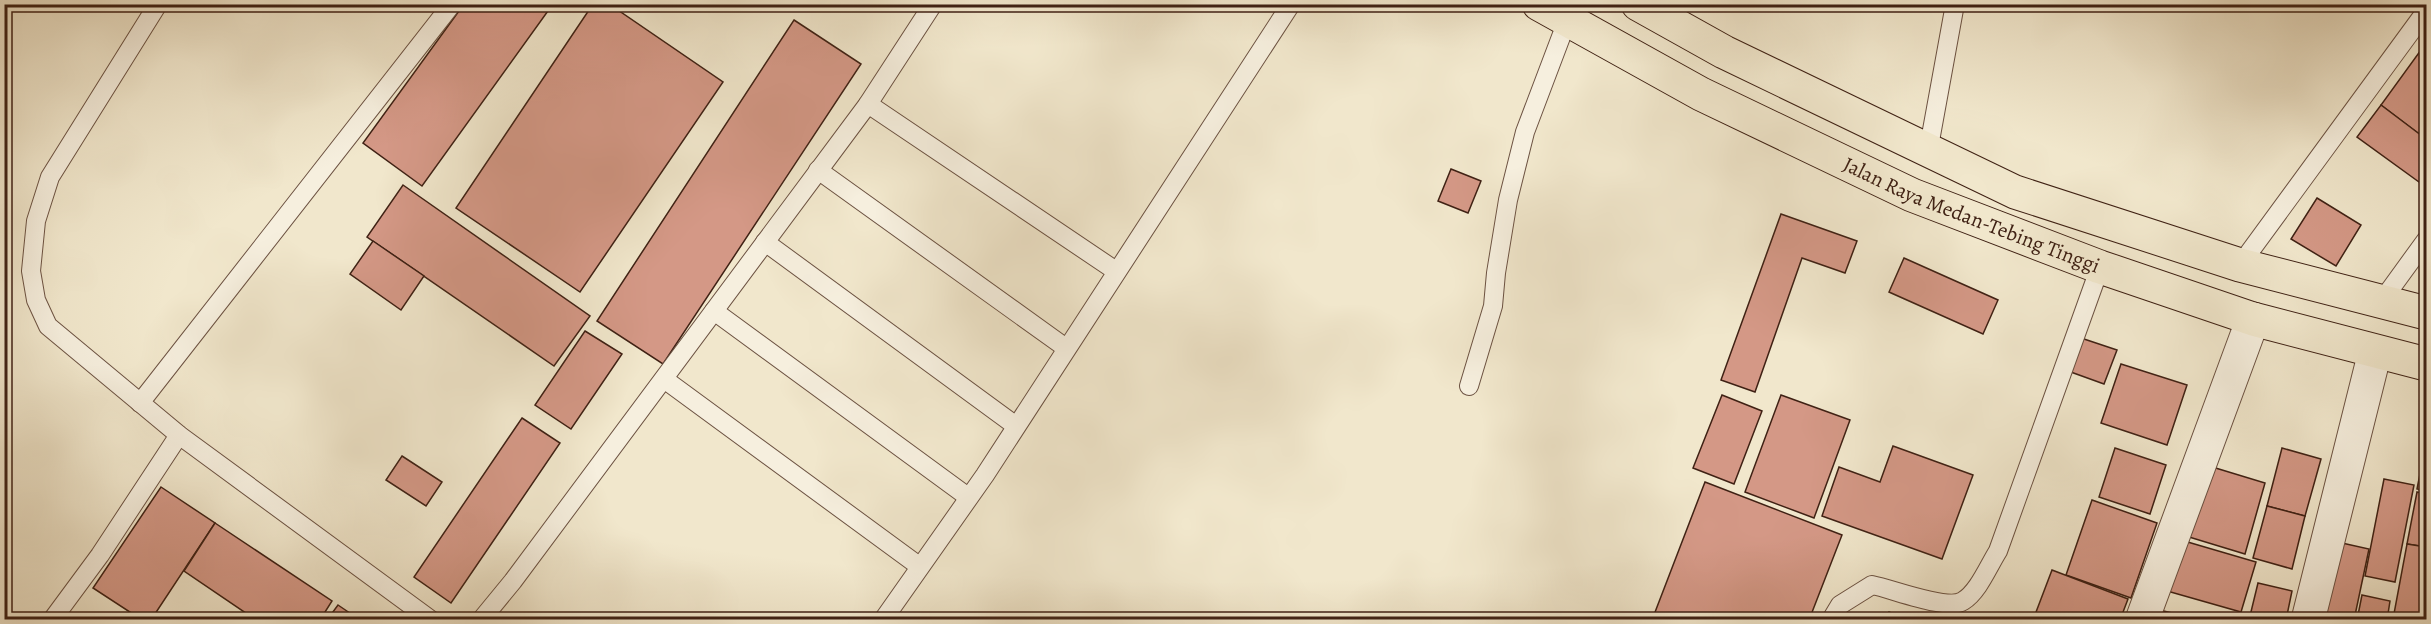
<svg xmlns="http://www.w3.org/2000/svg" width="2431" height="624" font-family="Alegreya,serif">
<rect width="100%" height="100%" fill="#f1e7cc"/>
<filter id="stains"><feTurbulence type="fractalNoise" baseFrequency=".00333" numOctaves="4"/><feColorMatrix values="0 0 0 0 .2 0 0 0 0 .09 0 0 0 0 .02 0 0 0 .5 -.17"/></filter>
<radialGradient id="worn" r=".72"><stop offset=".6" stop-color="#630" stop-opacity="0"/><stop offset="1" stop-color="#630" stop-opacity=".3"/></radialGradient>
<!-- building -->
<g fill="#d49886" stroke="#3f2114" stroke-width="1.5">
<polygon points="464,4 553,4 422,186 363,143"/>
<polygon points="593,4 609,4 723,82 580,292 456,208"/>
<polygon points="794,20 861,64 663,364 597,321"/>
<polygon points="2426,43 2426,139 2381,105"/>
<polygon points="2381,105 2426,139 2426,172 2419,182 2357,137"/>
<polygon points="1451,169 1481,181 1468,213 1438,201"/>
<polygon points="403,185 590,316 554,366 367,237"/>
<polygon points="2317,198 2361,225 2336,266 2291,239"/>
<polygon points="1781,214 1857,241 1845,273 1802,258 1755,392 1721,380"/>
<polygon points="373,241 424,276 401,310 350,274"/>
<polygon points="1904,258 1998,300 1983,334 1889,292"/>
<polygon points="585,331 622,354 571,429 535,405"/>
<polygon points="2081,338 2117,350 2104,384 2068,371"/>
<polygon points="2121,364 2187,385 2167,445 2101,423"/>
<polygon points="1722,395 1762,411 1734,484 1693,468"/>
<polygon points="1781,395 1850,420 1814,518 1745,492"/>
<polygon points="522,418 560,443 451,603 414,577"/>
<polygon points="2426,444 2426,491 2417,489"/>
<polygon points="1893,446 1973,475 1942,559 1822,516 1839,467 1880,482"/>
<polygon points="2115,448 2166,465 2150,514 2099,497"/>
<polygon points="2282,448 2321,459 2305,516 2267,506"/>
<polygon points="402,456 442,482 426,506 386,480"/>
<polygon points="2209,466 2265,483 2245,554 2189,537"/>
<polygon points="2384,479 2414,485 2395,582 2365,576"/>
<polygon points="1705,482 1842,535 1809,620 1652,620"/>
<polygon points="161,487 215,523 151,620 142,620 93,588"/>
<polygon points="2417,492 2426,494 2426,547 2407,544"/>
<polygon points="2092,500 2157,523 2131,598 2066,575"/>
<polygon points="2267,506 2305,516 2292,569 2253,558"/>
<polygon points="215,523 332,601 320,620 256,620 184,571"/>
<polygon points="2174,538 2256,562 2241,612 2160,589"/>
<polygon points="2333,541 2369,549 2354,620 2315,620"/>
<polygon points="2407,544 2426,547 2426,620 2393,619"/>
<polygon points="2052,570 2128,599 2120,620 2033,620"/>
<polygon points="2258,583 2292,591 2286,620 2249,620"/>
<polygon points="2362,595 2390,601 2387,620 2357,620"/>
<polygon points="338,605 360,620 327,620"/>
<polygon points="2155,609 2202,620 2153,620"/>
<polygon points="1889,612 1909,620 1886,620"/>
</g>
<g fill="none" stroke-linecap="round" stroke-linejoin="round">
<!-- service casing -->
<g stroke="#6c5242" stroke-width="20">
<g id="service">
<polyline points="158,4 50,177 36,221 31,271 36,300 48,326 179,435 431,620"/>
<polyline points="868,104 1116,271"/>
<polyline points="1928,152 1955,4"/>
<polyline points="818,170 1066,348"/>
<polyline points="765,242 1016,426"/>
<polyline points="2240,265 2426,11"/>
<polyline points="2381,302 2426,240"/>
<polyline points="714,311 968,497"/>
<polyline points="664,379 919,566"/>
<polyline points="1469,386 1493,306 1496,273 1508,200 1525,132 1567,21"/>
<polyline points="140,403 452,4"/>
<polyline points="52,620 100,555 179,435"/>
<polyline points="481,620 513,581 868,104 933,4"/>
<polyline points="883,620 985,475 1291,4"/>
<path d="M1831,620l9,-15 32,-20c21,4 75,26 91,16 15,-9 25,-34 35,-50l102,-284"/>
</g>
</g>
<!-- minor casing -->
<g stroke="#6c5242" stroke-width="35">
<g id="minor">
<polyline points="2142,620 2253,319"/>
<polyline points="2308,620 2375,352"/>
</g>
</g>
<!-- trunk casing -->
<g stroke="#3f2114" stroke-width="35">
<g id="trunk">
<path id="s1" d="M1539,4l162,90 211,101 188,72 153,52 173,45"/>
<polyline points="1638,4 1724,52 2015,192 2240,265 2426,313"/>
</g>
</g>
<!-- service -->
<use href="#service" stroke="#f6efde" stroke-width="18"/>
<!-- minor -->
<use href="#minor" stroke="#f6efde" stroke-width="33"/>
<!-- trunk -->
<use href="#trunk" stroke="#f1e7cc" stroke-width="33"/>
</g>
<g text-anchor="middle" stroke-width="5" stroke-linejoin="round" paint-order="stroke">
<!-- street labels -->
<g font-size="21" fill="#3f2114" stroke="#f6efde">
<text dy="7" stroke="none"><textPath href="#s1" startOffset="482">Jalan Raya Medan-Tebing Tinggi</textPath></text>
</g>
</g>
<!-- margin -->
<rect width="2431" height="624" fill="none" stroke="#f1e7cc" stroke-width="24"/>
<rect x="6" y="6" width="2419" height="612" fill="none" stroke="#3f2114" stroke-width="3"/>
<rect x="12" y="12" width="2407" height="600" fill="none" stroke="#3f2114" stroke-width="1.5"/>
<rect width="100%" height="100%" filter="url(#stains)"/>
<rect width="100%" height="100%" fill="url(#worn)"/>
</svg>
